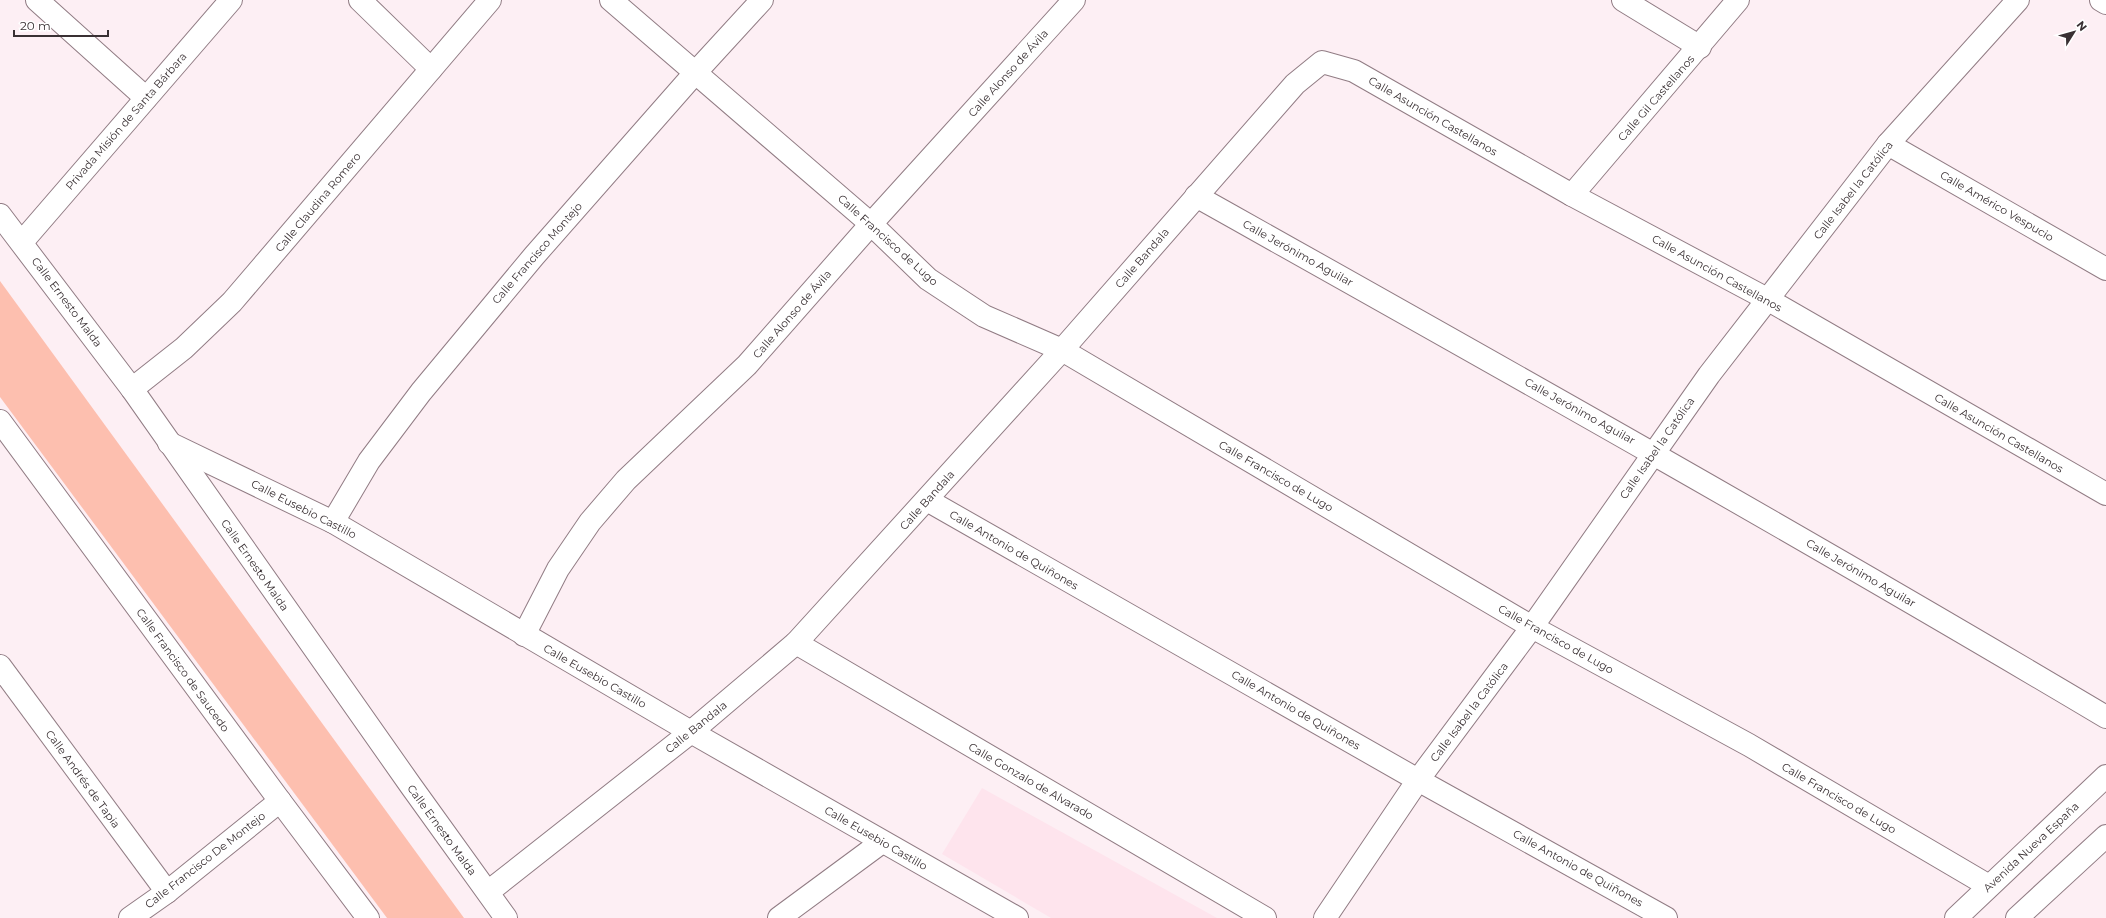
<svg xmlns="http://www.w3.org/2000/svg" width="2106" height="918" font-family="Montserrat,sans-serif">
<rect width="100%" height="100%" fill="#fdeff4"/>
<!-- built -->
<polygon fill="#fee4ed" points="982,788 1217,918 1051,918 942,854"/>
<!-- green -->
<polygon fill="#fdbfaf" points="0,281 464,918 387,918 0,397"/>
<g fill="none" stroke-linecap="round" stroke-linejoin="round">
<!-- minor casing -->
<g stroke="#917c84" stroke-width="24">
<g id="minor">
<polyline points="37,0 146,98"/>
<polyline points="360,0 431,69"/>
<polyline points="611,0 871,224 928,279 984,316 1062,350 1532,627 1749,745 1989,886"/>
<polyline points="1623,0 1700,47"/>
<polyline points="2101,0 2106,3"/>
<polyline points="1888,144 2106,269"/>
<polyline points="1572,195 1738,0"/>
<path d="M1196,196c305,171 609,342 910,521"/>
<polyline points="22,242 231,0"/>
<polyline points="132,389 184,348 232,302 490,0"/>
<polyline points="169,443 333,522 691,732 1017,918"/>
<polyline points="927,500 1418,780 1666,918"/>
<polyline points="333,522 369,461 421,392 534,256 695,73 762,0"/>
<polyline points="524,635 558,569 590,522 626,480 747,365 871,224 1074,0"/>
<polyline points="796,643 1265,918"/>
<polyline points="0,666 167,892"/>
<polyline points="488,892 691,732 796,643 1062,350 1295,84 1322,62 1354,71 1572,195 1767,299 2106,494"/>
<polyline points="130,918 167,892 280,801"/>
<polyline points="779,918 882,842"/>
<polyline points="1325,918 1418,780 1532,627 1709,375 1888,144 2018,0"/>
</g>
</g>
<!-- major casing -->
<g stroke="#917c84" stroke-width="24">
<g id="major">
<polyline points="0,215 132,389 411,786 506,918"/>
<polyline points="0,421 280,801 368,918"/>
<polyline points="1956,918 2106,776"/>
<polyline points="2017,918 2106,836"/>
</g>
</g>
<!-- minor -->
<use href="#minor" stroke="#fff" stroke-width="22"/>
<!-- major -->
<use href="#major" stroke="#fff" stroke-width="22"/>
</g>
<g text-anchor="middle" stroke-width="4" stroke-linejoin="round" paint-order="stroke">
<!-- street labels -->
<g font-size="11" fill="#393033" stroke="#fff">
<text transform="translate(1008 73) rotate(-48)" y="4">Calle Alonso de Ávila</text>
<text transform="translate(1656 98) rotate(-49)" y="4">Calle Gil Castellanos</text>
<text transform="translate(1433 116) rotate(30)" y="4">Calle Asunción Castellanos</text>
<text transform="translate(126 121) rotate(-49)" y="4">Privada Misión de Santa Bárbara</text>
<text transform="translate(1853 190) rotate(-52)" y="4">Calle Isabel la Católica</text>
<text transform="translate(318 202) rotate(-50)" y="4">Calle Claudina Romero</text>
<text transform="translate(1997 206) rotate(30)" y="4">Calle Américo Vespucio</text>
<text transform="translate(888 240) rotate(42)" y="4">Calle Francisco de Lugo</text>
<text transform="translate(537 253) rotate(-49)" y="4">Calle Francisco Montejo</text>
<text transform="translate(1298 253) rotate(29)" y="4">Calle Jerónimo Aguilar</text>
<text transform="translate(1142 258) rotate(-49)" y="4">Calle Bandala</text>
<text transform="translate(1717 273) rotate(29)" y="4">Calle Asunción Castellanos</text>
<text transform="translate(67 302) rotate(53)" y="4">Calle Ernesto Malda</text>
<text transform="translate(792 314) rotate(-49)" y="4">Calle Alonso de Ávila</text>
<text transform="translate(1580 411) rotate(29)" y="4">Calle Jerónimo Aguilar</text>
<text transform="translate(1999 433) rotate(30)" y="4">Calle Asunción Castellanos</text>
<text transform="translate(1657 448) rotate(-55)" y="4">Calle Isabel la Católica</text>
<text transform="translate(1276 476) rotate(30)" y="4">Calle Francisco de Lugo</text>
<text transform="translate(927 500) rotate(-48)" y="4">Calle Bandala</text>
<text transform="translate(304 509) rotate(27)" y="4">Calle Eusebio Castillo</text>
<text transform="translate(1014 550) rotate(30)" y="4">Calle Antonio de Quiñones</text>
<text transform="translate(255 565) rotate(55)" y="4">Calle Ernesto Malda</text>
<text transform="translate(1861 573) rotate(30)" y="4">Calle Jerónimo Aguilar</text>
<text transform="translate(1556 639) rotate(29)" y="4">Calle Francisco de Lugo</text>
<text transform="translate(183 670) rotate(54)" y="4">Calle Francisco de Saucedo</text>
<text transform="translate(595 676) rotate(30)" y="4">Calle Eusebio Castillo</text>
<text transform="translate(1296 710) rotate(30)" y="4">Calle Antonio de Quiñones</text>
<text transform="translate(1469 712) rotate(-53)" y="4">Calle Isabel la Católica</text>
<text transform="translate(696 727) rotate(-39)" y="4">Calle Bandala</text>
<text transform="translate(83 779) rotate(54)" y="4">Calle Andrés de Tapia</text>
<text transform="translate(1031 781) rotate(30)" y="4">Calle Gonzalo de Alvarado</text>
<text transform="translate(1839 798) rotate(30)" y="4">Calle Francisco de Lugo</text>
<text transform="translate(442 830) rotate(54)" y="4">Calle Ernesto Malda</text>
<text transform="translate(876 838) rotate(30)" y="4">Calle Eusebio Castillo</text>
<text transform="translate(2031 847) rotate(-43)" y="4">Avenida Nueva España</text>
<text transform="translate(205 860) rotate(-38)" y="4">Calle Francisco De Montejo</text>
<text transform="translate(1578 868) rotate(29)" y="4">Calle Antonio de Quiñones</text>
</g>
</g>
<!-- north arrow -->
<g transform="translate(2074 32) rotate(53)" stroke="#ffffff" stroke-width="3" paint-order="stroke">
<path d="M0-3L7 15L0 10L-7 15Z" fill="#393033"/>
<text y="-6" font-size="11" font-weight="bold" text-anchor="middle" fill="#393033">N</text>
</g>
<!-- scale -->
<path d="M14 30v6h94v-6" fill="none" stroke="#393033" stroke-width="2"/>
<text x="20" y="30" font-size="12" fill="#393033" stroke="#ffffff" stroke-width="3" paint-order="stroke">20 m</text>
</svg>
